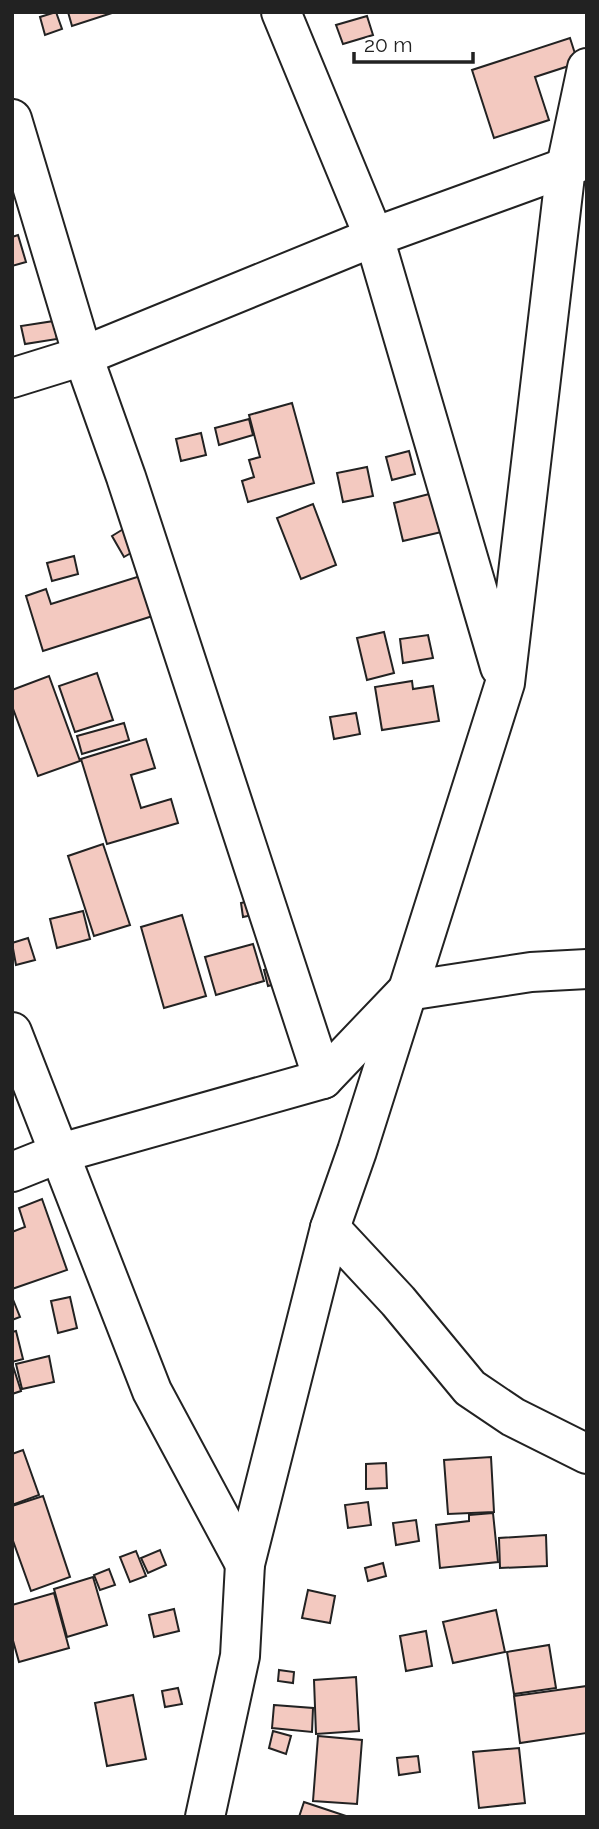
<svg xmlns="http://www.w3.org/2000/svg" width="599" height="1829" font-family="Raleway,sans-serif">
<rect width="100%" height="100%" fill="#fff"/>
<!-- building -->
<g fill="#f3c9c0" stroke="#222" stroke-width="2">
<polygon points="56,12 62,29 45,35 40,17"/>
<polygon points="68,12 115,12 72,26"/>
<polygon points="367,16 373,35 343,44 336,25"/>
<polygon points="570,38 578,63 535,77 549,120 494,138 472,70"/>
<polygon points="18,235 26,262 12,266 12,237"/>
<polygon points="54,321 57,339 25,344 21,326"/>
<polygon points="292,403 314,483 248,502 242,481 254,477 249,460 260,457 249,415"/>
<polygon points="249,419 253,435 219,445 215,428"/>
<polygon points="201,433 206,455 181,461 176,439"/>
<polygon points="409,451 415,474 392,480 386,457"/>
<polygon points="367,467 373,496 343,502 337,473"/>
<polygon points="441,491 450,530 403,541 394,503"/>
<polygon points="313,504 336,565 301,579 277,518"/>
<polygon points="125,528 138,549 124,557 112,536"/>
<polygon points="74,556 78,574 52,581 47,563"/>
<polygon points="150,573 162,613 43,651 26,596 46,589 51,604"/>
<polygon points="384,632 394,673 367,680 357,638"/>
<polygon points="428,635 433,658 403,663 400,639"/>
<polygon points="97,673 113,720 75,732 59,686"/>
<polygon points="49,676 80,761 38,776 12,706 12,690"/>
<polygon points="412,681 413,689 433,686 439,721 382,730 375,687"/>
<polygon points="356,713 360,734 334,739 330,717"/>
<polygon points="124,723 129,740 82,754 77,736"/>
<polygon points="146,739 155,768 131,775 141,808 171,799 178,823 107,844 81,759"/>
<polygon points="103,844 130,925 94,936 68,856"/>
<polygon points="254,900 257,914 243,917 241,903"/>
<polygon points="83,911 90,939 57,948 50,919"/>
<polygon points="182,915 206,996 164,1008 141,927"/>
<polygon points="28,938 35,960 16,965 12,943"/>
<polygon points="253,944 264,981 216,995 205,957"/>
<polygon points="280,966 284,982 268,986 264,970"/>
<polygon points="42,1199 67,1270 12,1289 12,1232 25,1227 19,1208"/>
<polygon points="12,1297 20,1317 12,1320"/>
<polygon points="70,1297 77,1328 58,1333 51,1301"/>
<polygon points="16,1331 23,1359 12,1362 12,1332"/>
<polygon points="49,1356 54,1382 22,1389 16,1364"/>
<polygon points="12,1363 21,1391 12,1394"/>
<polygon points="23,1450 39,1495 12,1505 12,1454"/>
<polygon points="491,1457 494,1512 448,1514 444,1460"/>
<polygon points="386,1463 387,1488 366,1489 366,1464"/>
<polygon points="43,1496 70,1577 31,1591 12,1538 12,1506"/>
<polygon points="368,1502 371,1525 348,1528 345,1505"/>
<polygon points="493,1513 498,1562 440,1568 436,1525 469,1521 469,1515"/>
<polygon points="416,1520 419,1541 396,1545 393,1523"/>
<polygon points="546,1535 547,1566 500,1568 499,1538"/>
<polygon points="160,1550 166,1565 148,1573 141,1558"/>
<polygon points="136,1551 146,1576 130,1582 120,1557"/>
<polygon points="383,1563 386,1576 368,1581 365,1568"/>
<polygon points="109,1569 115,1585 100,1590 94,1575"/>
<polygon points="93,1577 107,1625 67,1637 54,1589"/>
<polygon points="308,1590 335,1596 330,1623 302,1618"/>
<polygon points="54,1593 69,1648 19,1662 12,1637 12,1605"/>
<polygon points="174,1609 179,1631 154,1637 149,1615"/>
<polygon points="496,1610 505,1652 453,1663 443,1622"/>
<polygon points="426,1631 432,1666 406,1671 400,1636"/>
<polygon points="549,1645 556,1688 514,1694 507,1652"/>
<polygon points="279,1670 294,1672 293,1683 278,1681"/>
<polygon points="356,1677 359,1731 316,1734 314,1680"/>
<polygon points="587,1686 587,1733 520,1743 514,1696"/>
<polygon points="178,1688 182,1704 165,1707 162,1691"/>
<polygon points="133,1695 146,1759 107,1766 95,1703"/>
<polygon points="274,1705 313,1708 312,1732 272,1728"/>
<polygon points="273,1731 291,1736 286,1754 269,1748"/>
<polygon points="318,1736 362,1740 357,1804 313,1801"/>
<polygon points="519,1748 525,1803 479,1808 473,1752"/>
<polygon points="418,1756 420,1772 399,1775 397,1758"/>
<polygon points="304,1802 346,1816 346,1817 299,1817"/>
</g>
<g fill="none" stroke-linecap="round" stroke-linejoin="round">
<!-- minor casing -->
<g stroke="#222" stroke-width="42">
<g id="minor">
<polyline points="281,12 374,237 500,667"/>
<polyline points="12,119 83,356 126,477 323,1079"/>
<polyline points="12,378 83,356 374,237 586,160"/>
<polyline points="12,1032 152,1391 245,1564"/>
<polyline points="12,1172 57,1154 323,1079 407,991 531,972 587,969"/>
<polyline points="330,1228 398,1301 470,1388 513,1417 587,1454"/>
<polyline points="205,1817 240,1656 245,1564 330,1228 357,1151 505,683 566,167 587,68"/>
</g>
</g>
<!-- minor -->
<use href="#minor" stroke="#fff" stroke-width="38"/>
</g>
<!-- border -->
<rect width="599" height="1829" fill="none" stroke="#222222" stroke-width="28"/>
<!-- scale -->
<path d="M354 52v10h119v-10" fill="none" stroke="#222222" stroke-width="3.5"/>
<text x="364" y="52" font-size="21" fill="#222222" stroke="#ffffff" stroke-width="5" paint-order="stroke">20 m</text>
</svg>
